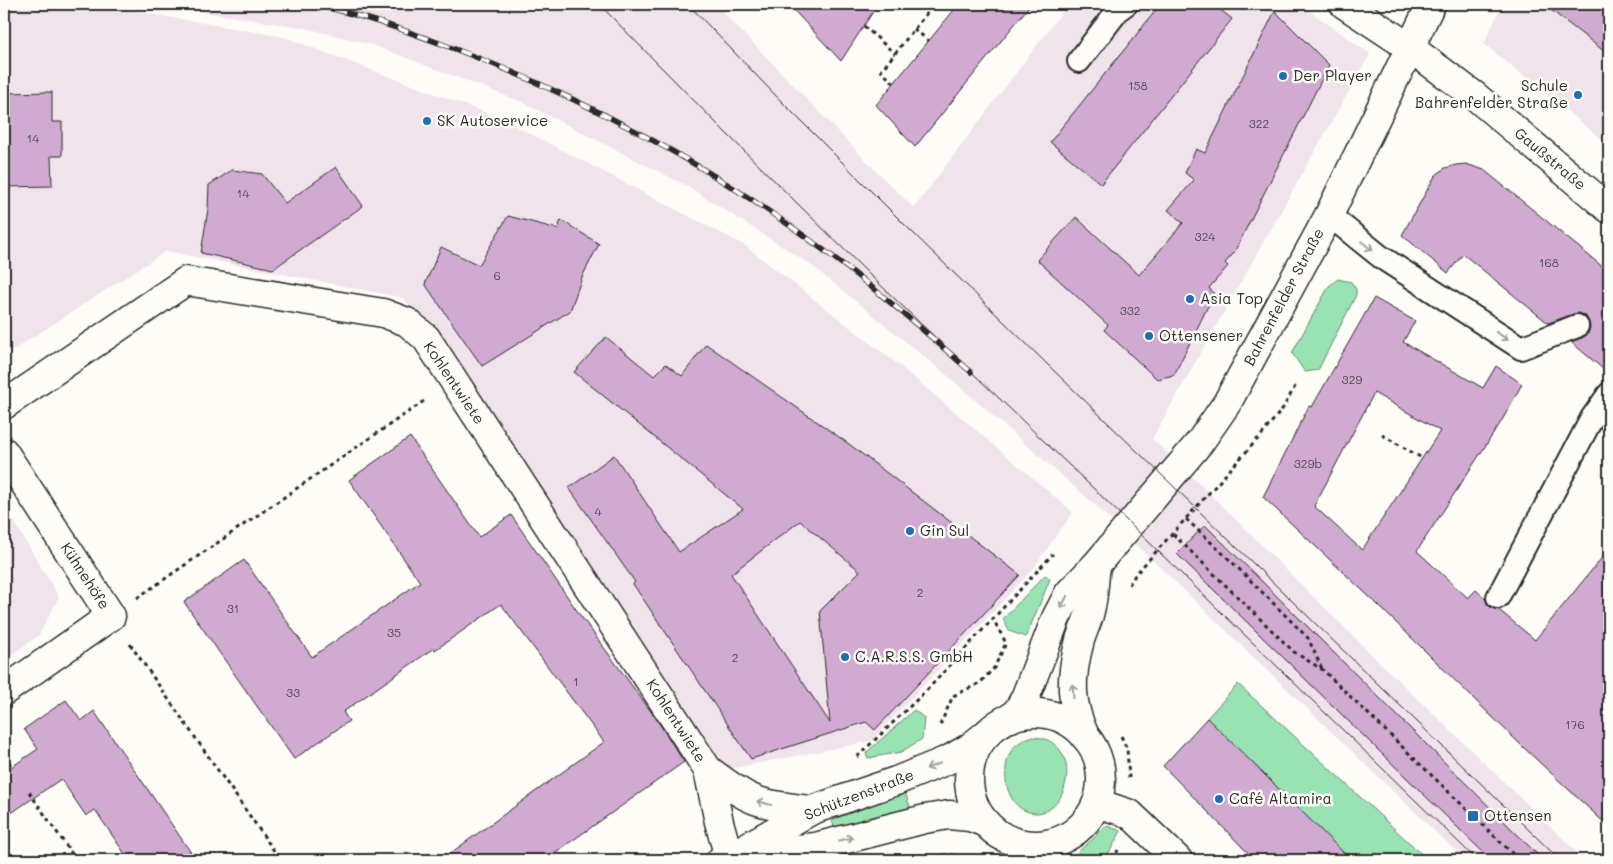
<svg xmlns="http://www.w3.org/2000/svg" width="1613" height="864" font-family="Mali,sans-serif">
<rect width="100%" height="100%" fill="#fdfcf7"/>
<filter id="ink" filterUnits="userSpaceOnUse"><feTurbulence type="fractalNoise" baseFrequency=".02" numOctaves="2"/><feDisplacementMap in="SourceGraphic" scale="10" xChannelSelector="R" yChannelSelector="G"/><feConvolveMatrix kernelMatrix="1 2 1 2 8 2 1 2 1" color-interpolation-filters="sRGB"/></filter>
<g filter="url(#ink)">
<!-- built -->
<g fill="#f0e3ec">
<polygon points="93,4 284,37 502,119 744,245 900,366 1073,512 1032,570 871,741 724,770 404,298 166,251 4,356 4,5"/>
<polygon points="134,4 715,4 881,176 914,208 1068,4 1300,4 1370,54 1152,439 1211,495 1371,654 1585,860 1465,860 1093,503 942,371 811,265 689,187 522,102 370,44 301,27 157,5"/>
<polygon points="1502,4 1609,4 1609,145 1484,44"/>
<polygon points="4,505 59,597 39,635 4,660"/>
</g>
<!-- green -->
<g fill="#99e3b2" stroke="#62876e">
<polygon points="1338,279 1351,282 1356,289 1356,295 1318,370 1305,372 1292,353 1329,286"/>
<polygon points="1045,575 1050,579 1026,637 1009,631 1003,619"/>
<polygon points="1238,684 1428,860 1329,860 1339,850 1203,725 1207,718"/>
<polygon points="914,710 924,718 922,739 901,752 868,758 866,753"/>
<path d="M1030,737c54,-1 42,76 6,76 -7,0 -15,-3 -20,-9 -13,-14 -14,-42 -2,-57 5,-5 10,-7 16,-10z"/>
<polygon points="905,792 911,810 835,830 832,820"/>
<path d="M1107,826l14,5 -11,20 -8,9h-30c5,-9 12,-13 20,-20 5,-5 8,-11 15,-14z"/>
</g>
<!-- building -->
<g fill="#d1aad2" stroke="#2b2b2b" fill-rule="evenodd">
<polygon points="788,4 878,4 841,61"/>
<polygon points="959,4 1031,4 915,147 876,105"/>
<polygon points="1161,4 1213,4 1232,19 1101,184 1050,142"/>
<polygon points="1543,4 1609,4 1609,55"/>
<polygon points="1275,11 1329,65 1248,225 1234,253 1225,263 1228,266 1209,288 1214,294 1174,375 1157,379 1104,330 1108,325 1037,260 1076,217 1139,275 1183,223 1168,210 1194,180 1185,173 1196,149 1205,153"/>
<polygon points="52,92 52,122 62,122 62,156 51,156 52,186 4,187 4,93"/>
<polygon points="1466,164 1484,170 1609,272 1609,374 1571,342 1582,338 1588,334 1590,327 1589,322 1585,315 1578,313 1573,314 1548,323 1463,254 1448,273 1402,235 1435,176 1445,168 1456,165"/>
<polygon points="336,167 363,206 273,269 201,253 208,209 209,185 232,170 262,174 285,203"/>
<polygon points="508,216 558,229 561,220 599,244 582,277 570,311 482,366 425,284 441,247 479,265"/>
<path d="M1374,298l41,23 -12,21 80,46 13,-22 26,18 -21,38 -84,129 51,47 8,-8 9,8 2,6 5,4 7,2 36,30 74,-91v278l-86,-80 -146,-143 -114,-107 46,-91 3,1zM1374,393l66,38 -78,119 -48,-44z"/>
<path d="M606,337l48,39 12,-12 16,12 24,-32 143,100 171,131 -145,155 -9,-8 -115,37 -118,-175 2,-2 -66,-94 45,-33 65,97 64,-43 -169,-137zM800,521l60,50 -40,40 10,112 -99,-149z"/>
<polygon points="410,437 479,537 511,515 580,615 655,717 684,762 559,850 540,860 441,860 604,742 501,604 435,650 434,648 343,712 349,721 294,759 184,602 244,560 312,657 420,582 349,480"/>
<polygon points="1205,525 1543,860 1491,860 1177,554"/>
<polygon points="66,700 81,721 94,711 196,860 129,860 95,810 86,816 61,779 4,818 4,772 38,749 24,729"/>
<polygon points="1207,718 1351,860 1255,860 1163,766"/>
</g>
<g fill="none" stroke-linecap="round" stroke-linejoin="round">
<!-- lane casing -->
<g stroke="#2b2b2b" stroke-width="26">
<g id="lane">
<polyline points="1079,61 1119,9 1126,4"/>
<polyline points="1329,215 1381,257 1521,348 1577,326"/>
<polyline points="1498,597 1592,418 1609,394"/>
</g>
</g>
<!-- street casing -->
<g stroke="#2b2b2b" stroke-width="31">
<g id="street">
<polyline points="1344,4 1409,47 1475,96 1609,209"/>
<polyline points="4,405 186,281 383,313 407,322 426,338 708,770 719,822 729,857"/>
<polyline points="4,452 111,616 4,691"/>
<path d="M708,770c16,11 32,25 50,31 18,6 36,7 54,9"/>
<polyline points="1097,803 1130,814 1178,860"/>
<polyline points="741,856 815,847 925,819 949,815 970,817 986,823"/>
<polyline points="721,860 729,857 812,810 896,781 950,759 969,748 989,732"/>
</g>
</g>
<!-- secondary casing -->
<g stroke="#2b2b2b" stroke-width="31">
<g id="secondary">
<circle cx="1035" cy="779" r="66"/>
<polyline points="1011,718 1019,709 1025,698 1056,618 1069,593 1096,565 1200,442 1227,403 1329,215 1431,4"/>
<path d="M1086,738c-17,-35 -16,-61 -6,-98 3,-10 8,-19 10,-29 4,-15 4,-31 6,-46"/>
</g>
</g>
<!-- path -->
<g stroke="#2b2b2b" stroke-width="3" stroke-dasharray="4 4" stroke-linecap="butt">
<polyline points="958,4 959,4"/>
<polyline points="864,26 895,54"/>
<polyline points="914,29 929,41"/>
<polyline points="894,83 881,71 934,4"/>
<polyline points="1382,435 1422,458"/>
<polyline points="1186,519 1232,562 1308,638 1322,669"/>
<polyline points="1173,534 1294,652 1323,670 1519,860"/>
<polyline points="1129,585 1135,575 1264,432 1283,408 1297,383"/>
<polyline points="137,598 427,399"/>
<polyline points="130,644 277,855 277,860"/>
<polyline points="940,725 953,696 980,683 994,668 1006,643 993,619"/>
<polyline points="1121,736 1127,749 1129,778"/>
<polyline points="4,755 12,767"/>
<polyline points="857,757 927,690 1053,554"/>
<polyline points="29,792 72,854"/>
<path d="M927,860c13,-4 24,-9 36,0"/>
<polyline points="1113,860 1118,850"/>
</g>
<!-- lane -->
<use href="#lane" stroke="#fdfcf7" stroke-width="22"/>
<!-- street -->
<use href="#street" stroke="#fdfcf7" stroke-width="28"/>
<!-- secondary -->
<use href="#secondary" stroke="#fdfcf7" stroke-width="28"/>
<!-- tram -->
<g stroke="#2b2b2b" stroke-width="1">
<polyline points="599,4 724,131 871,276 1092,487 1477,860"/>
<polyline points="688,4 779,99 907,227 1048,365 1560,860"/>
</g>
<!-- rail casing -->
<g stroke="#2b2b2b" stroke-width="5.5">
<path id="rail" d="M313,4c48,11 95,27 142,45 134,51 263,121 378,208 48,36 93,75 138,115"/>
</g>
<!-- rail -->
<use href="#rail" stroke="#fdfcf7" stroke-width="4" stroke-dasharray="11" stroke-linecap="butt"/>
</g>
<!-- one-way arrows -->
<defs><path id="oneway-shaft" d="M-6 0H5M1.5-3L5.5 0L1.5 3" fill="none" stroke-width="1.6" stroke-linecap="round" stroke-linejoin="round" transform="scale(1.25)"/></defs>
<g stroke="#9e9e9b">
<use href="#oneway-shaft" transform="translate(1367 246) rotate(39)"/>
<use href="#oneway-shaft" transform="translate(1502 336) rotate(33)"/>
<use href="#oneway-shaft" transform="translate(1064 602) rotate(117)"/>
<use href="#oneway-shaft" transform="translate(1073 691) rotate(-93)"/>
<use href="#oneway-shaft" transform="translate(933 766) rotate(158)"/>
<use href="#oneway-shaft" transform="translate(764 803) rotate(-164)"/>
<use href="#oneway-shaft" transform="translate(846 839) rotate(-14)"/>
</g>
</g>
<!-- markers -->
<g fill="#1f6fb2" stroke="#fdfcf7" stroke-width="2">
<circle cx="1283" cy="76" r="5"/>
<circle cx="1578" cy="95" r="5"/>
<circle cx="427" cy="121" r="5"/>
<circle cx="1190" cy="299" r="5"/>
<circle cx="1149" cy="336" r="5"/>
<circle cx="910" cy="531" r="5"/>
<circle cx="845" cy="657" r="5"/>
<circle cx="1219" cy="799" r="5"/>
<rect x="1467" y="810" width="12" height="12" rx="2.5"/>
</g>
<g text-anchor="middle" stroke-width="5" stroke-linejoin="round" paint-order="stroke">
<!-- number labels -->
<g font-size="12" fill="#544b55">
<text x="1138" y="90">158</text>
<text x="1259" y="128">322</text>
<text x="33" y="143">14</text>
<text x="243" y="198">14</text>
<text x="1205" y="241">324</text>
<text x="1549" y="267">168</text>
<text x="497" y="280">6</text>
<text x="1130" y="315">332</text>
<text x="1352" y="384">329</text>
<text x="1308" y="468">329b</text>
<text x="598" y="516">4</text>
<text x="920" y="597">2</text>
<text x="233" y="613">31</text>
<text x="394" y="637">35</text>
<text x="735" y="662">2</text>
<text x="576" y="686">1</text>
<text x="293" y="697">33</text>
<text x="1575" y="729">176</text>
</g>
<!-- poi labels -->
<g font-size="15" fill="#2b2b2b" stroke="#fdfcf7" text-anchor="start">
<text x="1293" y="81">Der Player</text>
<text x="1568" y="91" text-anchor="end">Schule<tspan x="1568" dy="17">Bahrenfelder Straße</tspan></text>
<text x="437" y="126">SK Autoservice</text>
<text x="1200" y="304">Asia Top</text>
<text x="1159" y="341">Ottensener</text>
<text x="920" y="536">Gin Sul</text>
<text x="855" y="662">C.A.R.S.S. GmbH</text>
<text x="1229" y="804">Café Altamira</text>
<text x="1484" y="821">Ottensen</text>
</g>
<!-- street labels -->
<g font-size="15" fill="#2b2b2b" stroke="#fdfcf7">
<text transform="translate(1550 159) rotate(40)" y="5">Gaußstraße</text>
<text transform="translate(1284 297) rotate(-62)" y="5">Bahrenfelder Straße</text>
<text transform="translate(454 383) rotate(56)" y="5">Kohlentwiete</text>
<text transform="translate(85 576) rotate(57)" y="5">Kühnehöfe</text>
<text transform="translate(676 721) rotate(57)" y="5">Kohlentwiete</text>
<text transform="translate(859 795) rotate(-21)" y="5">Schützenstraße</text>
</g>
</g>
<!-- margin -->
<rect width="1613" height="864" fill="none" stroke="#fdfcf7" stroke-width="20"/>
<rect x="10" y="10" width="1593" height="844" fill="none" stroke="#2b2b2b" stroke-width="2" filter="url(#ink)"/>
</svg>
